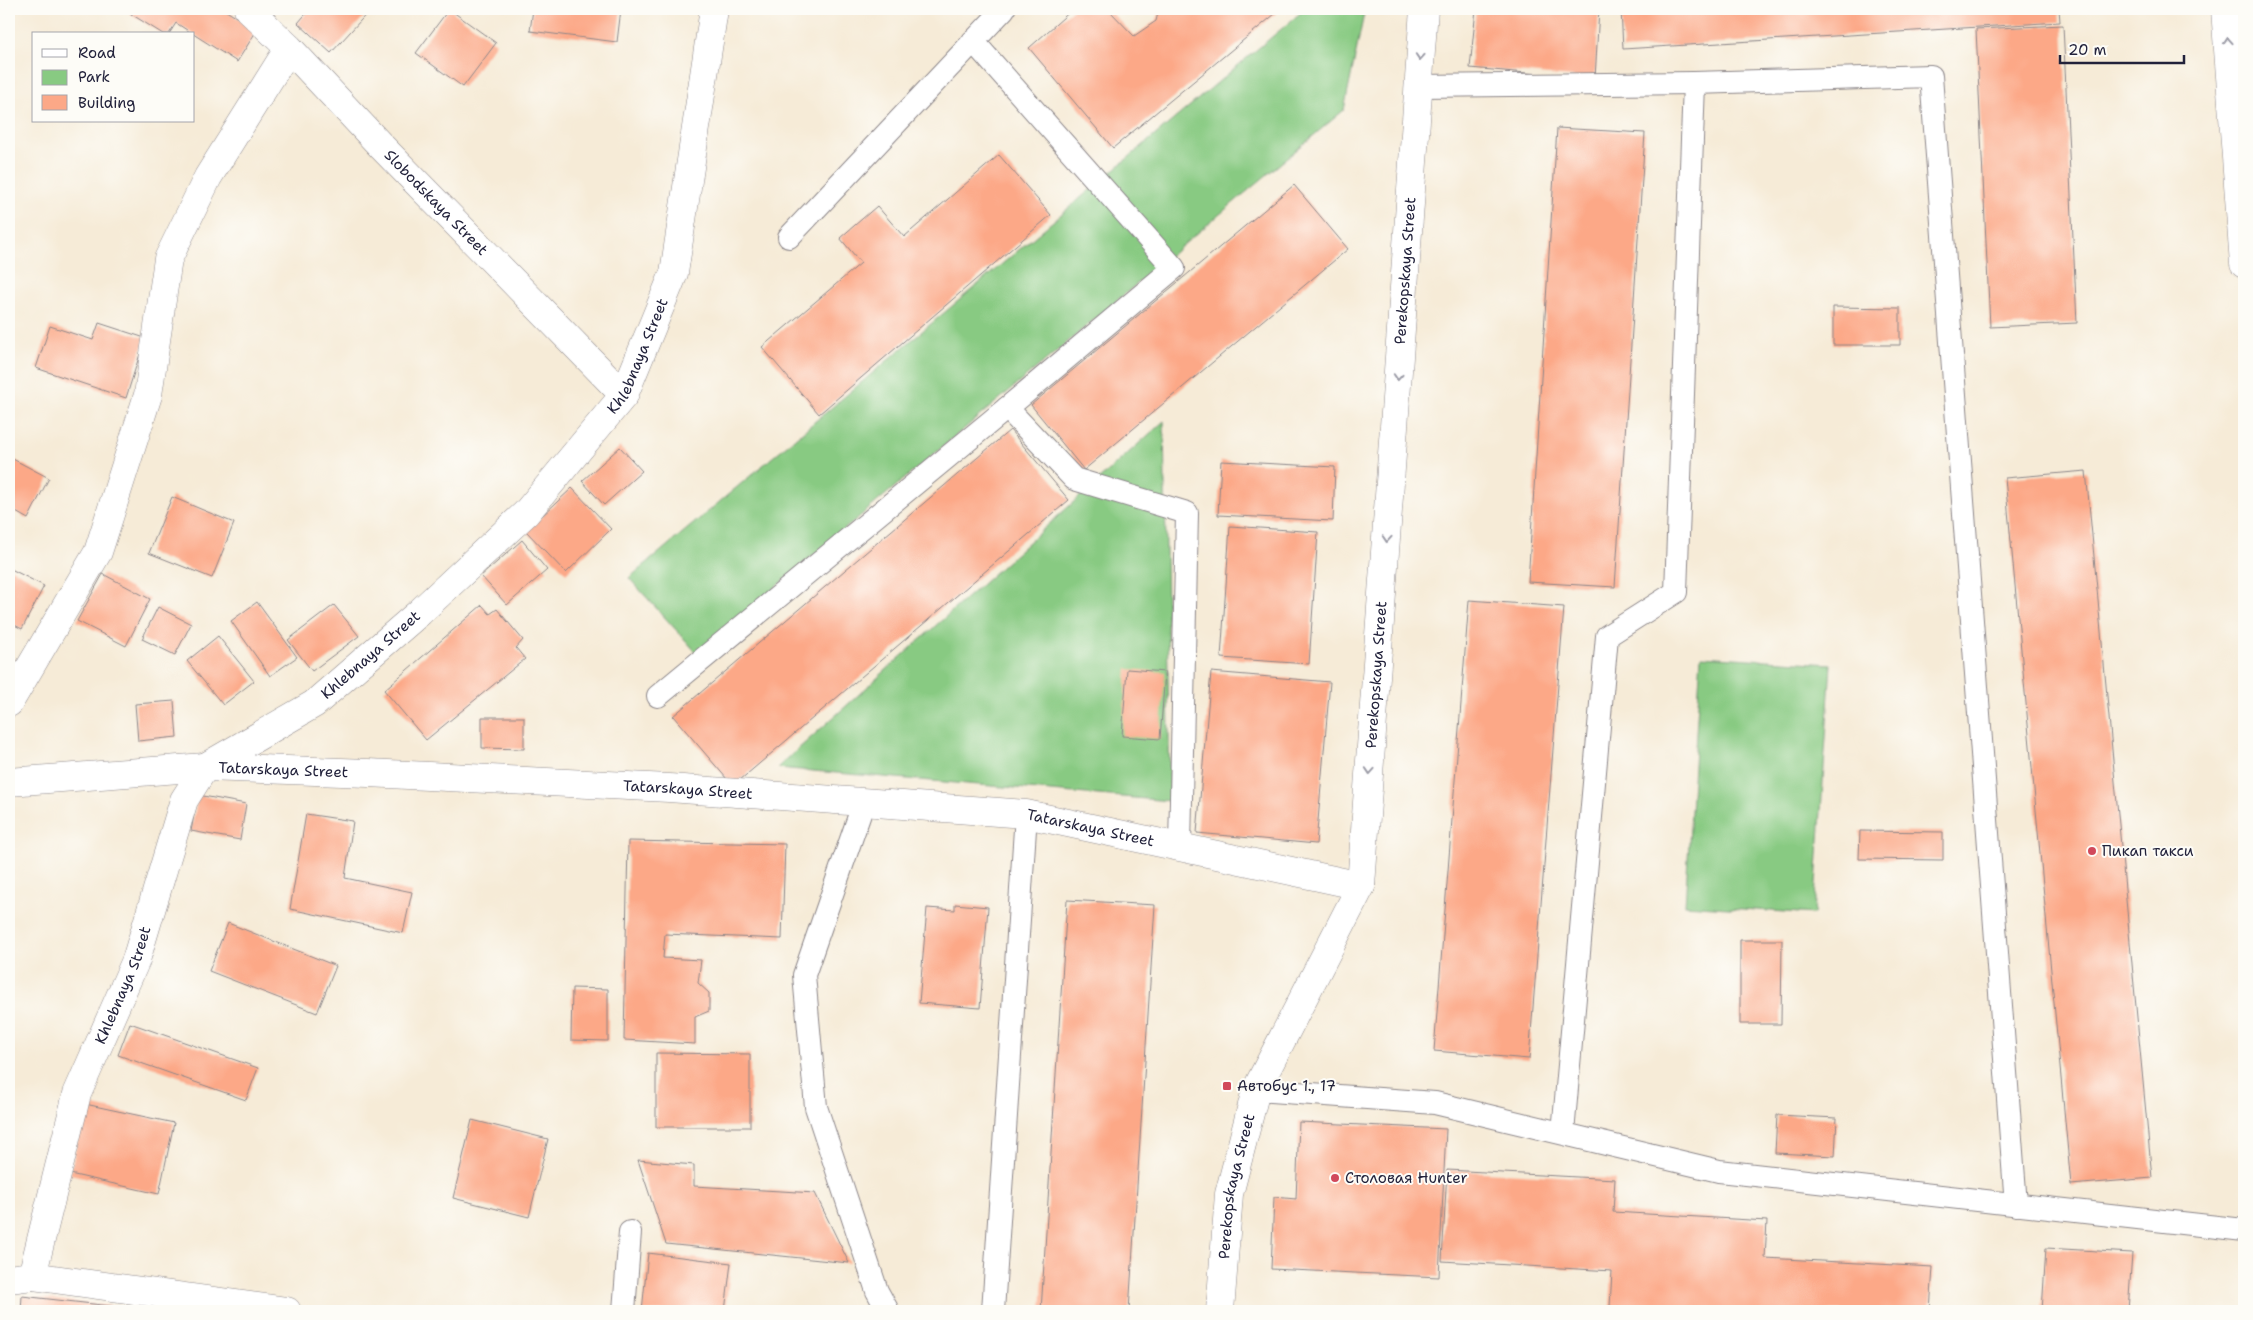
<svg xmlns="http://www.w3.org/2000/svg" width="2253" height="1320" font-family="'Shantell Sans',sans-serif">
<rect width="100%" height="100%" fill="#fdfcf7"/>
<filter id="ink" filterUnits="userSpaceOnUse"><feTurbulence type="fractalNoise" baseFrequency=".02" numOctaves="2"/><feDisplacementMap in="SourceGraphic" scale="10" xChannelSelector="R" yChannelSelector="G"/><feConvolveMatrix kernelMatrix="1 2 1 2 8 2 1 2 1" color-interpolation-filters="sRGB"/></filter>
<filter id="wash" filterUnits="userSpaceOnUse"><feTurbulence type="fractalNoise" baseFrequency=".0096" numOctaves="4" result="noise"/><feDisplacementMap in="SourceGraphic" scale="20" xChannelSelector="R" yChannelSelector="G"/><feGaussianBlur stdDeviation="1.12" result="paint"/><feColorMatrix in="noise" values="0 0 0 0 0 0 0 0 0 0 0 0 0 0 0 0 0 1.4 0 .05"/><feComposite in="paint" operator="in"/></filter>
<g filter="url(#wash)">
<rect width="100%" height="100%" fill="#f6ebd7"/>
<!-- green -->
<g fill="#88ca82" stroke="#55765e">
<polygon points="1305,9 1365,9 1344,110 697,653 629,578"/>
<polygon points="1164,421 1170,801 777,768"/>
<polygon points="1701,656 1831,664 1814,914 1685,905"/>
</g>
<g id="blocks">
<!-- building -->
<g fill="#fca887">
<polygon points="123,9 223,9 257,30 237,62 176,23 169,34 163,34"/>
<polygon points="310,9 371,9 331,53 298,23"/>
<polygon points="449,9 496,43 463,87 416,53"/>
<polygon points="533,9 621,9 617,42 530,31"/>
<polygon points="1073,9 1108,9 1134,36 1156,21 1159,9 1281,9 1113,148 1029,48"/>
<polygon points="1476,9 1599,9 1595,79 1470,68"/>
<polygon points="1621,9 2059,9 2060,22 1623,49"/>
<polygon points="2063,25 2077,323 1990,327 1976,29"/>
<polygon points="1557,128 1645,133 1615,587 1528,582"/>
<polygon points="999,155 1051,215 819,414 762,347 861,263 840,238 877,206 904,237"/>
<polygon points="1294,185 1348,249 1084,470 1031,405"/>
<polygon points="1833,307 1900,308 1900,345 1833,345"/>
<polygon points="99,323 145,338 126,398 36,368 50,326 93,340"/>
<polygon points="1010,430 1069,500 733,786 673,716"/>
<polygon points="620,447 642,471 604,505 582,481"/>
<polygon points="9,457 49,478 28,519 9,508"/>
<polygon points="1221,461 1335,467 1333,521 1218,515"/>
<polygon points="2086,471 2152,1178 2071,1185 2005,478"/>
<polygon points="572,488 611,529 566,573 526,531"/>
<polygon points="172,497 234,523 212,578 149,553"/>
<polygon points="1230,526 1318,532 1309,664 1221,658"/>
<polygon points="522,540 547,570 507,605 481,576"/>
<polygon points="9,568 44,586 22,629 9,622"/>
<polygon points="103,574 150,599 126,646 77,621"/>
<polygon points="1469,600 1564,607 1529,1059 1434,1051"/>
<polygon points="257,602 297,657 270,676 231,621"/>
<polygon points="334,605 359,636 312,671 288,640"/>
<polygon points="482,605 490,614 497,609 523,640 516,648 525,659 426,740 384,690"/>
<polygon points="158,607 191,624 175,655 142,639"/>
<polygon points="218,636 254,681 223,705 187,661"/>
<polygon points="1127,669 1165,672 1160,739 1122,736"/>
<polygon points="1211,672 1330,682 1316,844 1197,833"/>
<polygon points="174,701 177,737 138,741 135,704"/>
<polygon points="482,717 524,717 524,749 482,748"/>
<polygon points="198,795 246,804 240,840 191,831"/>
<polygon points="306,814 353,821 345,878 412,892 403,933 290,909"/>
<polygon points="1860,831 1943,832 1943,860 1859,859"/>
<polygon points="628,841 785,844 782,939 665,934 663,958 701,960 698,983 709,993 709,1011 695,1017 695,1044 624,1040"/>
<polygon points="1067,900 1155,905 1129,1311 1041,1311"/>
<polygon points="955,904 988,907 980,1008 919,1003 927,908 955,910"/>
<polygon points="228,923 336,966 317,1013 209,971"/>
<polygon points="1740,940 1782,940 1781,1024 1740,1024"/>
<polygon points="572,988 608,989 608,1041 571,1040"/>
<polygon points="130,1023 258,1068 246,1100 118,1055"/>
<polygon points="656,1053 750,1054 750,1127 656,1127"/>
<polygon points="85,1104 174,1123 159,1194 70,1174"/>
<polygon points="1777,1115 1837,1118 1835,1156 1775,1153"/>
<polygon points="472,1120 548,1139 529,1217 453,1198"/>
<polygon points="1299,1122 1446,1129 1439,1277 1271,1269 1274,1197 1296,1199"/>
<polygon points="638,1160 694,1165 694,1186 815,1193 849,1263 666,1244"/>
<polygon points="1447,1170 1615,1179 1613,1212 1767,1221 1765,1258 1933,1267 1930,1311 1683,1311 1610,1307 1612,1271 1442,1261"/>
<polygon points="2046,1248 2132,1253 2128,1311 2042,1311"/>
<polygon points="648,1253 731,1263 725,1311 642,1311"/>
<polygon points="22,1296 146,1310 146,1311 21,1311"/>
</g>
</g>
</g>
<g filter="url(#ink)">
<use href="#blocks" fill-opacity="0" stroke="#8c8689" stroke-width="1"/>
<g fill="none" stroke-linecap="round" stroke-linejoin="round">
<!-- lane casing -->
<g stroke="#8c8689" stroke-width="24">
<g id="lane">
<polyline points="973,41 1174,268 1007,408 1074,479 1187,513 1180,847"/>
<polyline points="1418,86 1694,83"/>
<polyline points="789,237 1004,9"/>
<polyline points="658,696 1007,408"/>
<polyline points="864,802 804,975 816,1107 877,1291 888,1311"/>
<polyline points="1256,1090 1435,1103 1719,1171 2244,1230"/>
<polyline points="1563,1133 1607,636 1676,592 1694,83 1931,76 2016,1205"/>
<polyline points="624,1311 630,1232"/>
<polyline points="993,1311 1026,814"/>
</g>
</g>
<!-- street casing -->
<g stroke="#8c8689" stroke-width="29">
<g id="street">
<path id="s1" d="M248,9l41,39 93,99 242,248"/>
<polyline points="9,703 98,552 148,395 168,259 208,177 289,48"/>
<path id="s2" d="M9,782l196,-15 163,6 301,15 357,26 335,72"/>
<polyline points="32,1276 287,1311"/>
<path id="s3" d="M9,1279l23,-3 45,-182 59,-134 48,-160 21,-33 109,-63 106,-92 106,-99 98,-118 50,-122 40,-264"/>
</g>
</g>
<!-- secondary casing -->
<g stroke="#8c8689" stroke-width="29">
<g id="secondary">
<polyline points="2225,9 2244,264"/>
<path id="s4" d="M1220,1311l9,-117 27,-104 105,-204 63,-877"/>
</g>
</g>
<!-- lane -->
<use href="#lane" stroke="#fff" stroke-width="22"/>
<!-- street -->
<use href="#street" stroke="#fff" stroke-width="28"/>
<!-- secondary -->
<use href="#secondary" stroke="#fff" stroke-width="28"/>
</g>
<!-- one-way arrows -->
<defs><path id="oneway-chevron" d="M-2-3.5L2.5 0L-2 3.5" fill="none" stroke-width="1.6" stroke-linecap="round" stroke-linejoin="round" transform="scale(1.25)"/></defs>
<g stroke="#9c9ca7">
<use href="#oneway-chevron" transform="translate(2228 41) rotate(-94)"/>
<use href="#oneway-chevron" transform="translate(1420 57) rotate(94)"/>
<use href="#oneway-chevron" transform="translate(1398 377) rotate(94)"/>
<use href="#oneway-chevron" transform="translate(1387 539) rotate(94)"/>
<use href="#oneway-chevron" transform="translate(1370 771) rotate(94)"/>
</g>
</g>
<!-- markers -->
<g fill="#d1495b" stroke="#fdfcf7" stroke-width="2">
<circle cx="2092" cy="851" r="5"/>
<rect x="1222" y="1081" width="10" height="10" rx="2.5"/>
<circle cx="1335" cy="1178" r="5"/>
</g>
<g text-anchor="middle" stroke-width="4" stroke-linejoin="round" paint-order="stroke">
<!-- street labels -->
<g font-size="15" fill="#22223b" stroke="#fdfcf7">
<text dy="5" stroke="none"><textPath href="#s1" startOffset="270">Slobodskaya Street</textPath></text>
<text dy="5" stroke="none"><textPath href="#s4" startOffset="1071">Perekopskaya Street</textPath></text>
<text dy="5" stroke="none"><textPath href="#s3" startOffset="1169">Khlebnaya Street</textPath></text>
<text dy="5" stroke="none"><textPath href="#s3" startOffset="764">Khlebnaya Street</textPath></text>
<text dy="5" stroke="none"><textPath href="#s4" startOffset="666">Perekopskaya Street</textPath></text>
<text dy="5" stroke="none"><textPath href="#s2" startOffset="275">Tatarskaya Street</textPath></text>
<text dy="5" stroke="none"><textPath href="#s2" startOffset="680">Tatarskaya Street</textPath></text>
<text dy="5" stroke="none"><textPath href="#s2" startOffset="1085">Tatarskaya Street</textPath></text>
<text dy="5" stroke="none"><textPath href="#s3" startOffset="329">Khlebnaya Street</textPath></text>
<text dy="5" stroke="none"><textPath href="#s4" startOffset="126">Perekopskaya Street</textPath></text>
</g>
<!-- poi labels -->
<g font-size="15" fill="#22223b" stroke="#fdfcf7" text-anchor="start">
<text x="2102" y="856">Пикап такси</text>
<text x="1237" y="1091">Автобус 1., 17</text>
<text x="1345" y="1183">Столовая Hunter</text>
</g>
</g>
<!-- margin -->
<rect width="2253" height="1320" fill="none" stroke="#fdfcf7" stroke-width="30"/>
<!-- legend -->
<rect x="32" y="32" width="162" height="90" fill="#fdfcf7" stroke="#a5a5ac"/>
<rect x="42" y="49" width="25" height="8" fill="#ffffff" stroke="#a5a5ac"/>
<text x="78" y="58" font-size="15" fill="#22223b">Road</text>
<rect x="42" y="70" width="25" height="15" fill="#88ca82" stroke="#a5a5ac"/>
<text x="78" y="82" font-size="15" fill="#22223b">Park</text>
<rect x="42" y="95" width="25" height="15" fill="#fca887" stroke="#a5a5ac"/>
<text x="78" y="108" font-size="15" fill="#22223b">Building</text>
<!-- scale -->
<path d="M2060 55v8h124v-8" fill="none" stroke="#22223b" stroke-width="2.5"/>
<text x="2068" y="55" font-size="15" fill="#22223b" stroke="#fdfcf7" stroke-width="4" paint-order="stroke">20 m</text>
</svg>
